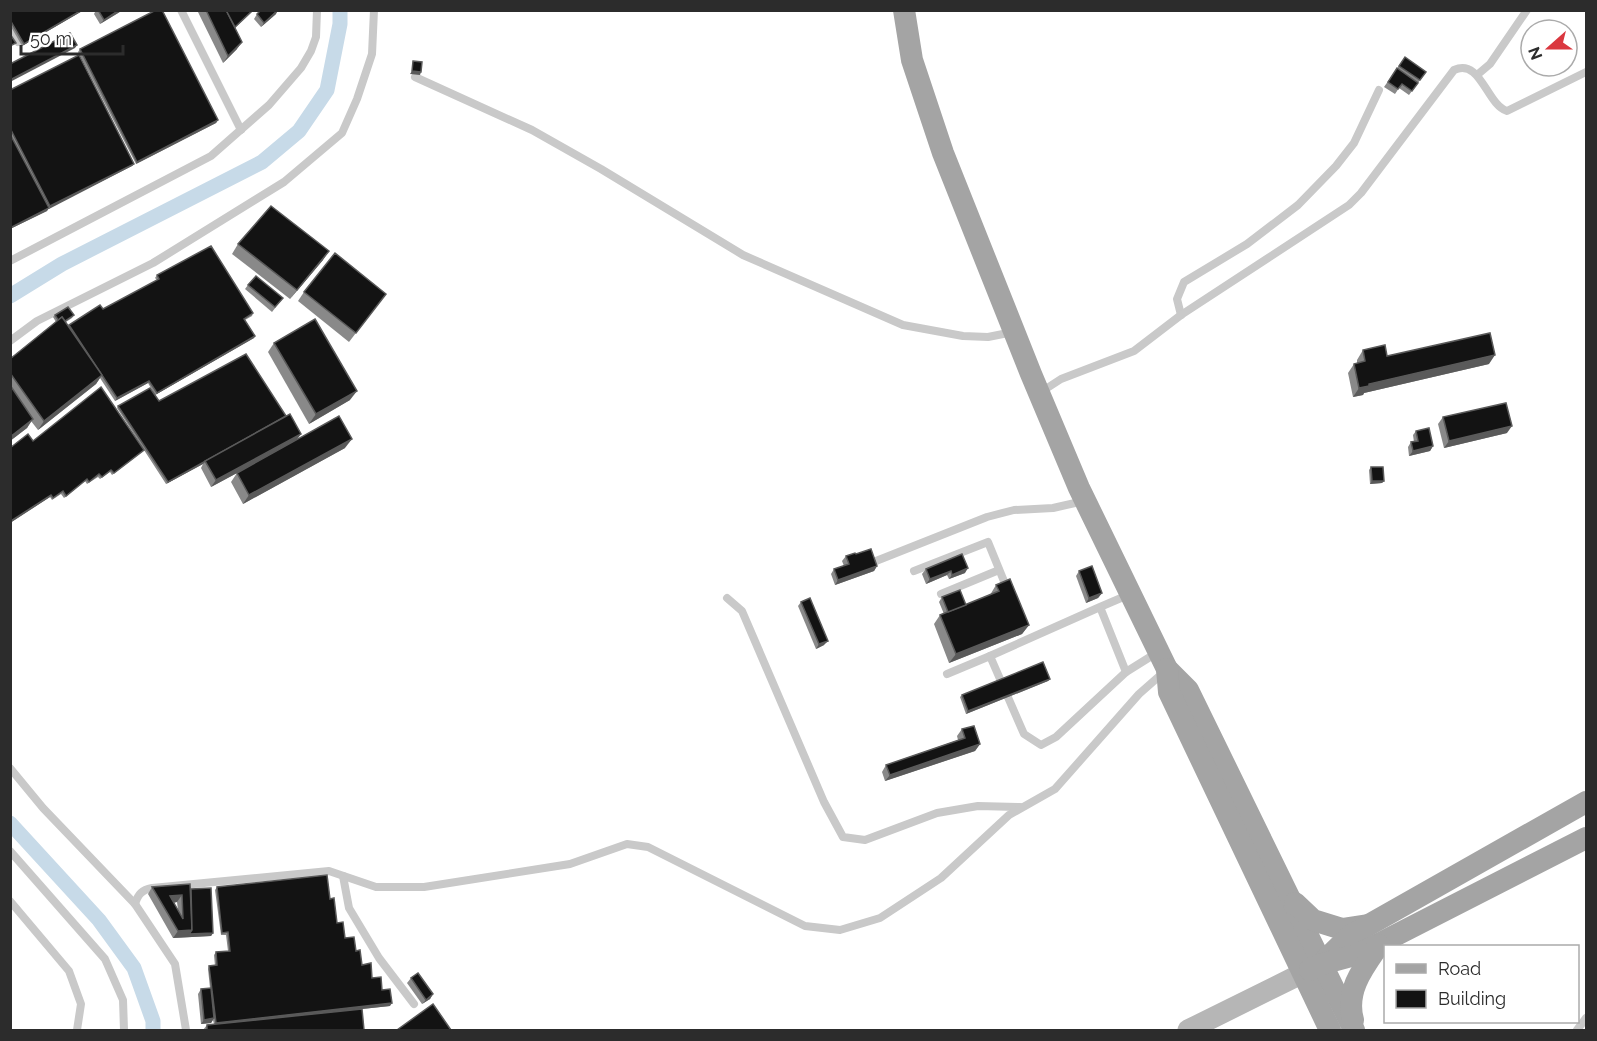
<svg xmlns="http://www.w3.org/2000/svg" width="1597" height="1041" font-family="Raleway,sans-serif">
<rect width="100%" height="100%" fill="#fff"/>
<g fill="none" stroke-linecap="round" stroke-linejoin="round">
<!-- canal -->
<g stroke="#c7dae8" stroke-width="15">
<polyline points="10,296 62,264 262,162 299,131 327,90 340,24 340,10"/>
<polyline points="10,823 99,920 134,968 153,1021 153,1030"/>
</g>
<!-- lane -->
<g stroke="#c9c9c9" stroke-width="8">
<polyline points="181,10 241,130"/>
<polyline points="10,30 18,42"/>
<polyline points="1477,75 1490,64 1527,10"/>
<polyline points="415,77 532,130 601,169 743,255 903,325 963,336 988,337 1013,332"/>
<polyline points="10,261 211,156 269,105 301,68 311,51 316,37 317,10"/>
<polyline points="1181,315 1177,299 1184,282 1247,244 1298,205 1336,166 1354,143 1379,90"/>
<polyline points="10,341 37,321 153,263 284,182 342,133 357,99 372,54 374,10"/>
<path d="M1041,392l20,-13 73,-28 47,-36 168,-110 12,-12 93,-123c27,-12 32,34 53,41l79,-39"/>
<polyline points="876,561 987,517 1014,510 1053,508 1084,501"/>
<polyline points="914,571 988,542 1008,591"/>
<polyline points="941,594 999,570"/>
<polyline points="727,598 742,611 824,802 843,837 865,840 937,813 978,806 1020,807"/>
<polyline points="1100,607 990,656 1024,734 1041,745 1056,737 1126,672 1100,607 1128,595"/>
<polyline points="1126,672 1158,652"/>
<polyline points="947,674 990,656"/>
<path d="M10,768l33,40 92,96c3,-10 7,-14 17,-16l177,-17 47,16h48l146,-23 57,-20 21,3 157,79 35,4 40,-12 61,-40 68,-63 46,-26 84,-95 25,-22"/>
<polyline points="10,851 105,959 123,1000 124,1030"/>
<polyline points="343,876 349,908 379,958 414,1004"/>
<polyline points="10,901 69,971 81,1004 77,1030"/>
<polyline points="135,904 175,964 186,1030"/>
<polyline points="1577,1030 1586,1018"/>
</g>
<!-- secondary -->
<polyline stroke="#b6b6b6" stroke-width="21" points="1188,1030 1303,973"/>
<!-- primary -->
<g stroke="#a4a4a4" stroke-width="22">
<polyline points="904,10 912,60 943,153 1031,374 1079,488 1167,669 1188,690 1354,1030"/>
<polyline points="1167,669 1169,692 1330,1030"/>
<polyline points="1295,903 1313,920 1342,929 1368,925"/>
<polyline points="1322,963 1351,935 1586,802"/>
<polyline points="1310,970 1322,964 1359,954 1586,838"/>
<path d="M1353,1020c-8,-29 10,-52 26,-75"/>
</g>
</g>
<!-- wall -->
<g fill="#898989" fill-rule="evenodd">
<polygon points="10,10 84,10 22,46 10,25"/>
<polygon points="96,10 123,10 100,24 94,14"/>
<polygon points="197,10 254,10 235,28 237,49 223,63"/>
<polygon points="257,14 276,14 261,27 254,19"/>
<polygon points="80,49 218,120 216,123 136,164 78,52"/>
<polygon points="1405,57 1426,72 1409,95 1399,88 1395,94 1384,87"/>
<polygon points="10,90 134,164 132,166 48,208 47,211 10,229"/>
<polygon points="238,244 323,260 290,299 232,254"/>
<polygon points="157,275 253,313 252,316 245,320 255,336 254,338 155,395 148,383 115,401 100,378 96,384 38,430 31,421 27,428 10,441 10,359 56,322 53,317 55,315 74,315 72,318 66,322 68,326 103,309 157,280 155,278"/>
<polygon points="248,285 283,298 272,312 245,289"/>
<polygon points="304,292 386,294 349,342 298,301"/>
<polygon points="274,343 350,400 309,424 268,352"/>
<polygon points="1363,350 1387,356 1489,364 1364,393 1363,395 1353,397 1348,373 1354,364 1357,363 1357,360"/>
<polygon points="159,401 297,440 345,448 243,504 231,482 237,473 211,487 201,468 203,464 166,484 144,450 142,452 112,475 110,472 100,479 98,477 87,484 85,481 64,498 61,494 52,500 50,497 10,523 10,448 33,441 141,445 117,408 118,406"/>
<polygon points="1443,417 1507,433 1444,448 1438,424"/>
<polygon points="1416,431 1433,446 1430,451 1409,456 1408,447 1411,442 1414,442 1413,435"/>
<polygon points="1371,467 1384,481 1382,483 1370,484 1369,470"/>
<polygon points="962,554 965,573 949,579 947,575 926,584 922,574 926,569"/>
<polygon points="846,556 877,566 874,571 835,585 831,574 834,569 844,566 842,561"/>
<polygon points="1079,571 1102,593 1098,598 1086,603 1076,576"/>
<polygon points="996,585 1029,625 1022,634 949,663 934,624 940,615 944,614 939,602 942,597 966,605 990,595"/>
<polygon points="801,602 824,645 816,649 798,606"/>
<polygon points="1050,679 1048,681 966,714 960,697 962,695"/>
<polygon points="962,729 980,744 975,751 885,781 882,772 886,765 958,740 957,736"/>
<path d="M152,887l39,2 22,44 -2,3 -38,2 -25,-44zM177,902l1,8 -4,-7z"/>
<polygon points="217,887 330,899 337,923 345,938 356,951 362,965 382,990 390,1006 362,1009 364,1030 203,1030 207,1025 214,1024 213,1020 211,1023 201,1024 198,994 201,989 210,988 208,969 209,966 215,966 214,955 216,952 228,951 226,935 221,935 215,890"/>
<polygon points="411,978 433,994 430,999 422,1004 407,983"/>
</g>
<!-- shaded-wall -->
<g fill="#5a5a5a">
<polygon points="82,10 84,10 22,46 24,44"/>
<polygon points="119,10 123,10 100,24 104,20"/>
<polygon points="278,10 276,14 261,27 264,23"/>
<polygon points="242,42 237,49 223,63 228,56"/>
<polygon points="77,45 75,48 10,82 10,80"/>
<polygon points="412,71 421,72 420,75 410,74"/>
<polygon points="218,120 216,123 136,164 137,162"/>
<polygon points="134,164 132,166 49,209 50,206"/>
<polygon points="49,208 47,211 10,229 10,228"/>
<polygon points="329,251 323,260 290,299 297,290"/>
<polygon points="255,336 254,338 155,395 157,393"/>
<polygon points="1495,355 1489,364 1364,393 1363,395 1353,397 1359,388 1369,384"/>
<polygon points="102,375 96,384 38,430 44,421"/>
<polygon points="149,381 148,383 115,401 117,398"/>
<polygon points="357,391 350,400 309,424 316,414"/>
<polygon points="33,419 27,428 10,441 10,437"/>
<polygon points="1512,426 1507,433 1444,448 1449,441"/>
<polygon points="301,434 296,441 211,487 216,480"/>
<polygon points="352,439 345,448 243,504 249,495"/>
<polygon points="1433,446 1430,451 1409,456 1413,451"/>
<polygon points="205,461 203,464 166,484 168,482"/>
<polygon points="1372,481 1384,481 1382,483 1370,484"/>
<polygon points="51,495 50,497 10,523 11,521"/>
<polygon points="877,566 874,571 835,585 838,580"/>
<polygon points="968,568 965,573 949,579 952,575"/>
<polygon points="951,571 947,575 926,584 930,579"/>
<polygon points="1102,593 1098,598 1086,603 1089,598"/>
<polygon points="1029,625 1022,634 949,663 956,654"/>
<polygon points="828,641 824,645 816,649 819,644"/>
<polygon points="1050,679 1048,681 966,714 968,711"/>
<polygon points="980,744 975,751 885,781 890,775"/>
<polygon points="182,895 177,902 165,903 170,896"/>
<polygon points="192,930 213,933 211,936 173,938 178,931"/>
<polygon points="433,994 430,999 422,1004 426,1000"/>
<polygon points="392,1003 390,1006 214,1025 216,1023"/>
<polygon points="214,1018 211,1023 201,1024 204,1020"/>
</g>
<!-- building -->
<g fill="#131313" stroke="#5a5a5a" stroke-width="1.5" fill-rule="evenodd">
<polygon points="10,10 82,10 24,44 10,20"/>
<polygon points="98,10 119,10 104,20"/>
<polygon points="156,10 162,10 218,120 137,162 80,49"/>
<polygon points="206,10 226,10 242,42 228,56"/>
<polygon points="226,10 253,10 235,27"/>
<polygon points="261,10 278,10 264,23 257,14"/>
<polygon points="70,33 77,45 10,80 10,64"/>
<polygon points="10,34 16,43 10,46"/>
<polygon points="79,55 134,164 50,206 10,128 10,90"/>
<polygon points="1405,57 1426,72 1420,80 1399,66"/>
<polygon points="413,61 422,62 421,72 412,71"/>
<polygon points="1397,68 1418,83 1412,91 1402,84 1398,89 1388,82"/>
<polygon points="10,134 49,208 10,228"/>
<polygon points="271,206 329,251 297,290 238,244"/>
<polygon points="211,246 253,313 244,319 255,336 157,393 149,381 117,398 69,325 100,305 103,309 159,279 157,275"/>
<polygon points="335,253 386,294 356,333 304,292"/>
<polygon points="256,276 283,298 275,307 248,285"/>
<polygon points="68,307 74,315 65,321 62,317 58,320 55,315"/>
<polygon points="62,317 102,375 44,421 10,373 10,359"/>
<polygon points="315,319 357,391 316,414 274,343"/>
<polygon points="1490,333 1495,355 1369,384 1369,386 1359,388 1354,364 1365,361 1363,350 1385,345 1387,356"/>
<polygon points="246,354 286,416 168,482 118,406 150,388 159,401"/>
<polygon points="10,385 33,419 10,437"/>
<polygon points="101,387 144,450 114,473 111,470 102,477 99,474 89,482 87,479 66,496 63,491 53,498 51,495 11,521 10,520 10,448 28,434 33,441"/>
<polygon points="1506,403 1512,426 1449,441 1443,417"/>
<polygon points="290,414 301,434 216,480 205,461"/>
<polygon points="339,416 352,439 249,495 237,473"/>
<polygon points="1429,428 1433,446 1413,451 1411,442 1418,441 1416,431"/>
<polygon points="1371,467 1383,467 1384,481 1372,481"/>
<polygon points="871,549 877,566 838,580 834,569 849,564 846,556 855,553 856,554"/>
<polygon points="962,554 968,568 952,575 951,571 930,579 926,569"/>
<polygon points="1092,566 1102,593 1089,598 1079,571"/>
<polygon points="1010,579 1029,625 956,654 940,615 999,591 996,585"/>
<polygon points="960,590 966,605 948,612 942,597"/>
<polygon points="810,598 828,641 819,644 801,602"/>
<polygon points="1043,662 1050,679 968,711 962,695"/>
<polygon points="974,726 980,744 890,775 886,765 965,738 962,729"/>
<polygon points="327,875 330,899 334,898 337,923 343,922 345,938 354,937 356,951 360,950 362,965 371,963 372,978 381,977 382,990 390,989 392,1003 216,1023 209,966 217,965 216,952 230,951 228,932 222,933 217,887"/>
<path d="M190,884l2,46 -14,1 -26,-44zM182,895l1,24 -13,-23z"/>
<polygon points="211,888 213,933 189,934 192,930 191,889"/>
<polygon points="418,973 433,994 426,1000 411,978"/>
<polygon points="211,988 214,1018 204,1020 201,989"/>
<polygon points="433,1004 451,1030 397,1030"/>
<polygon points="362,1009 364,1030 207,1030 207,1025"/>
</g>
<!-- border -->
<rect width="1597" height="1041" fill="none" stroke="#2c2c2c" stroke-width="24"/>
<!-- legend -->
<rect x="1384" y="945" width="195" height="78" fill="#ffffff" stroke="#ababab" stroke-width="1.5"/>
<rect x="1396" y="964" width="30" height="9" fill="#a4a4a4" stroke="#ababab" stroke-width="1.5"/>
<text x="1438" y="975" font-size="18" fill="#2c2c2c">Road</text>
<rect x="1396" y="990" width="30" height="18" fill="#131313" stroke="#ababab" stroke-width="1.5"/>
<text x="1438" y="1005" font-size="18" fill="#2c2c2c">Building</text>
<!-- north arrow -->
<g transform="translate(1549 48) rotate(249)"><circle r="28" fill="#ffffff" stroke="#ababab" stroke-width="1.5"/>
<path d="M0-4.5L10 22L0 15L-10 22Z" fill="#da373f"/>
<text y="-9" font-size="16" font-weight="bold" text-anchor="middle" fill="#2c2c2c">N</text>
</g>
<!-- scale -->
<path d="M21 45v9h102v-9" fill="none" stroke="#2c2c2c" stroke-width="3"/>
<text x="30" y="45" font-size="18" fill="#2c2c2c" stroke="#ffffff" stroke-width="4.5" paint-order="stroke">50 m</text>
</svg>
